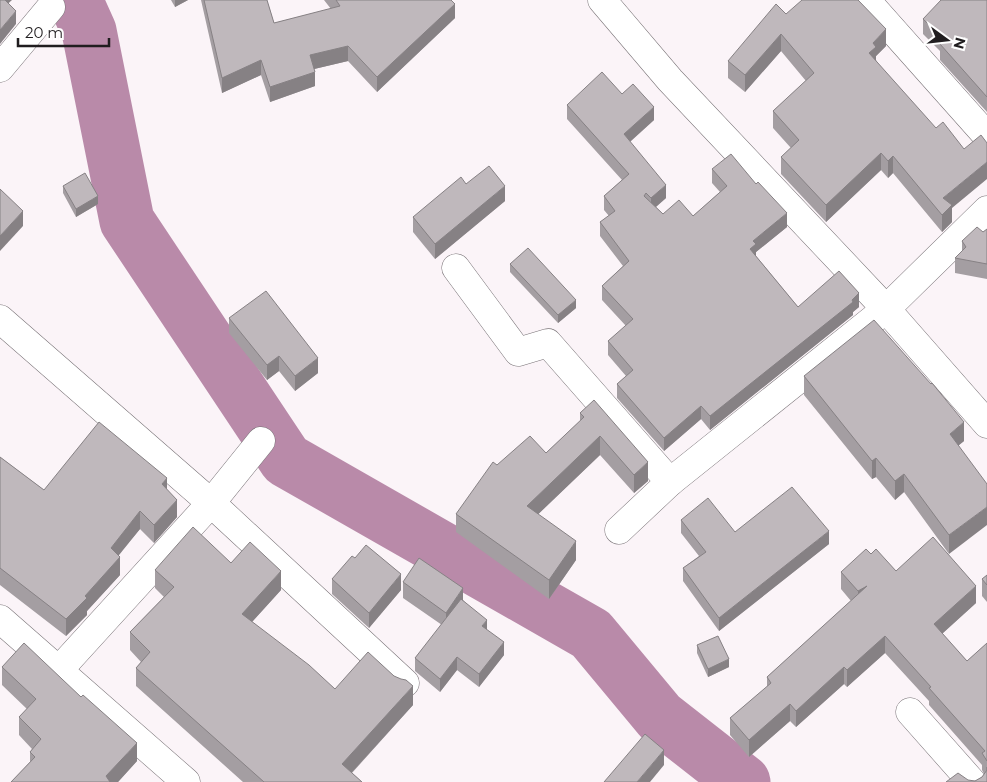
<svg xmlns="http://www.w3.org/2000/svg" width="987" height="782" font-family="Montserrat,sans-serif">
<rect width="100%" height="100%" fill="#fbf4f8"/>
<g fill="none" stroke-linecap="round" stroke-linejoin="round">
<!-- river -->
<polyline stroke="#b98aa9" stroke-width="55" points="75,0 89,31 127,221 286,460 591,634 660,717 743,782"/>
<!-- minor casing -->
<g stroke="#797377" stroke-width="29">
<g id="minor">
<polyline points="602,0 670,80 886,309 987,424"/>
<polyline points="866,0 987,136"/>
<polyline points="0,68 51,7"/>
<polyline points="456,268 518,352 548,343 670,482"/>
<polyline points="0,319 211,503 405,683"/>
<polyline points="619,530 670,482 886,309 987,210"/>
<polyline points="0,619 186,782"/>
<polyline points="58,671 211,503 261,441"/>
<polyline points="910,712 972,782"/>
</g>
</g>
<!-- minor -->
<use href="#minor" stroke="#fff" stroke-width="28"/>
</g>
<!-- wall -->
<g fill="#a49ea2">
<polygon points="171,0 188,0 175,7"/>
<polygon points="201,0 267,0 274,23 331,9 324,0 451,0 455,18 377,92 348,61 314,69 315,86 270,102 261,75 222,93"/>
<polygon points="987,0 987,112 940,60 940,51 923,34 923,19"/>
<polygon points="786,14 886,46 876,56 876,60 952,208 952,222 942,232 893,173 888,178 881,170 826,222 781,174 781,157 791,148 773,128 773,111 806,81 781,51 745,92 728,78 728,61"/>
<polygon points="622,94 654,120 630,142 666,198 656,207 663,214 693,216 720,192 712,183 712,169 787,227 756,252 756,256 798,307 859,307 853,312 853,315 710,430 701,419 664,451 617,398 617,384 626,376 608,355 608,341 626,326 602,300 602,286 623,266 600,236 600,222 609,216 604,210 604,196 622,180 567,119 567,105"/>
<polygon points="466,184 505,201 435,259 413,232 413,217"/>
<polygon points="63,186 98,204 76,217 63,193"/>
<polygon points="987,229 987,279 955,273 955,258 962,251 962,241 983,232"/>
<polygon points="510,264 576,308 558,323 510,272"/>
<polygon points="229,318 318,373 295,391 279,371 267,380 229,333"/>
<polygon points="804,376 964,441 958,446 949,554 904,492 895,500 876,477 872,479 804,395"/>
<polygon points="580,413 648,481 634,493 600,455 538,514 576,560 549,599 456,532 456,514 497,465 546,453 580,421"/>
<polygon points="0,457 44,490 167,490 177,517 154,543 140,529 118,555 120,575 87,611 87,615 66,636 0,585"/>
<polygon points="681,520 735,532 829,544 719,631 683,581 683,568 699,556 681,533"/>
<polygon points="871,554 896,571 976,603 942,634 967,661 987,643 987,782 968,780 975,781 982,777 984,774 982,770 982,765 929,705 929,701 885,653 847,687 844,684 796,727 790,721 749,757 730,735 730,718 767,687 767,677 851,601 841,589 841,572"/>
<polygon points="355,558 401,590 369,628 332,594 332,579"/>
<polygon points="231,563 281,590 252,622 335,689 413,705 352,773 362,782 243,782 136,686 136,668 141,662 130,650 130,632 164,597 155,588 155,570"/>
<polygon points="987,575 987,602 982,596 982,579"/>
<polygon points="403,582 463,600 487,630 504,655 479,687 457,670 440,692 415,671 415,658 442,625 403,598"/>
<polygon points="697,645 729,667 708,677 697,653"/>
<polygon points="2,667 137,761 118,782 11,782 30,762 30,752 32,749 19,735 19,717 27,709 2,685"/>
</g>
<!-- shaded-wall -->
<g fill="#868184">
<polygon points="1,0 12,0 1,10"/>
<polygon points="175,0 188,0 175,7"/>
<polygon points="455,4 455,18 377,92 377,77"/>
<polygon points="16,11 16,24 0,44 0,30"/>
<polygon points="886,29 886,46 876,56 876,64 869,53 873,43"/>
<polygon points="781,34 781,51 745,92 745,75"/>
<polygon points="348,46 348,61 310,70 310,55"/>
<polygon points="261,60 261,75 222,93 222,78"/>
<polygon points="315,72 315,86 270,102 270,87"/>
<polygon points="654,107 654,120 624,147 624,134"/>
<polygon points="881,153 881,170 826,222 826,205"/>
<polygon points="893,156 893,173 888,178 888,161"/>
<polygon points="987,162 987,179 952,208 952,222 942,232 942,215 943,198"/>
<polygon points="666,185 666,198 651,211 651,198"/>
<polygon points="505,186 505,201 435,259 435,244"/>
<polygon points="98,196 98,204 76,217 76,209"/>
<polygon points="23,211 23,226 0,251 0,236"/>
<polygon points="787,213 787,227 756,252 756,258 750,249 753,241"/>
<polygon points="859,293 859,307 853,312 853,315 710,430 710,416"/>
<polygon points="576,300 576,308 558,323 558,315"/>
<polygon points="279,356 279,371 267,380 267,365"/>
<polygon points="318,358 318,373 295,391 295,376"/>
<polygon points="701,406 701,419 664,451 664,438"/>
<polygon points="964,422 964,441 950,452 950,434"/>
<polygon points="600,436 600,455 527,525 527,506"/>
<polygon points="876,458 876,477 872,479 872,461"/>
<polygon points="648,462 648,481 634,493 634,475"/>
<polygon points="904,474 904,492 895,500 895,481"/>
<polygon points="167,478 167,495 162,484"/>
<polygon points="177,500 177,517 154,543 154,525"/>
<polygon points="987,507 987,525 949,554 949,535"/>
<polygon points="140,511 140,529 111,565 111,548"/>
<polygon points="829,531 829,544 719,631 719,618"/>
<polygon points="576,541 576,560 549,599 549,580"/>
<polygon points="120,557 120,575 87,611 87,615 66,636 66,619 85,596"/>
<polygon points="281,571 281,590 242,633 242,614"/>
<polygon points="401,574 401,590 369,628 369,613"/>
<polygon points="867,586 858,607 858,591"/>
<polygon points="976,586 976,603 934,641 934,624"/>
<polygon points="463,588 463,604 446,628 446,613"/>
<polygon points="487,620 487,633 482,626"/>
<polygon points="885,636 885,653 847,687 847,670"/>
<polygon points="504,642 504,655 479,687 479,674"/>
<polygon points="457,657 457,670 440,692 440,679"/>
<polygon points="729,659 729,667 708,677 708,669"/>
<polygon points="844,667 844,684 796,727 796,711"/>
<polygon points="413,686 413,705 343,782 342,764"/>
<polygon points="790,704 790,721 749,757 749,740"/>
<polygon points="137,743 137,761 118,782 106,782 106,776"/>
<polygon points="664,750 664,765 650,782 637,782"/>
</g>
<!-- building -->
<g fill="#bfb8bc" stroke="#868184">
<polygon points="0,0 5,0 16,11 0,30"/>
<polygon points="204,0 267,0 274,23 340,6 336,0 451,0 455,4 377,77 348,46 310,55 315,72 270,87 261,60 222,78"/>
<polygon points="802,0 858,0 886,29 873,43 876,47 869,53 936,128 943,122 964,149 981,135 987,143 987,162 943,198 952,205 942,215 893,156 888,161 881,153 826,205 781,157 799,140 773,111 814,73 781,34 745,75 728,61 776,4 786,14"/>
<polygon points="941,0 987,0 987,97 940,44 945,40 923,19"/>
<polygon points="602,72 622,94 633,84 654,107 624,134 666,185 651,198 646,193 644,196 663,214 679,200 693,216 727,186 712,169 731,154 756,184 758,182 787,213 753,241 756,244 750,249 798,307 839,271 859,293 852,300 853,302 710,416 701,406 664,438 617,384 633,370 608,341 633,319 602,286 629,261 600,222 615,211 604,196 629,174 567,105"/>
<polygon points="489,166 505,186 435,244 413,217 461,177 466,184"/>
<polygon points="85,173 98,196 76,209 63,186"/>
<polygon points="0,189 23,211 0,236"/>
<polygon points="977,227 983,232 987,229 987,264 955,258 966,247 962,241"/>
<polygon points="528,248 576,300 558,315 510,264"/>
<polygon points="266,291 318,358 295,376 279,356 267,365 229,318"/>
<polygon points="874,320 931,384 932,383 964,422 950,434 987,484 987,507 949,535 904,474 895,481 876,458 872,461 804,376"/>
<polygon points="594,400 648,462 634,475 600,436 527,506 576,541 549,580 456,514 493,462 497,465 530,436 546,453 584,417 580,413"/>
<polygon points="99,422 167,478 162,484 177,500 154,525 140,511 111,548 120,557 85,596 87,598 66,619 0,568 0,457 44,490"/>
<polygon points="792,487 829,531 719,618 683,568 706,552 681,520 708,498 735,532"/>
<polygon points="193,527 231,563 250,542 281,571 242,614 309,665 335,689 368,652 394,676 401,679 406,680 413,686 342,764 362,782 264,782 136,668 150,652 130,632 174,587 155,570"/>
<polygon points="933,537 976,586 934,624 967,661 987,643 987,761 982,753 985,751 929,688 931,687 885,636 847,670 844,667 796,711 790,704 749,740 730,718 771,683 767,677 867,586 858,591 841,572 866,549 871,554 876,549 896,571"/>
<polygon points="366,545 401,574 369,613 332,579 352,556 355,558"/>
<polygon points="419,558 463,588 446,613 403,582"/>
<polygon points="987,575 987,585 982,579"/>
<polygon points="461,599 487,620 482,626 504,642 479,674 457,657 440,679 415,658"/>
<polygon points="718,636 729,659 708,669 697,645"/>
<polygon points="24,643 81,697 83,695 137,743 106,776 110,782 11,782 35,757 30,752 41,739 19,717 36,699 2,667"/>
<polygon points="645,734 664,750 637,782 604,782"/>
<polygon points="987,767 987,782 946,782 958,773 968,780 975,781 982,777 987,770"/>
</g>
<!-- north arrow -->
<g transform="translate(947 40) rotate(105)" stroke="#ffffff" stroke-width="4" paint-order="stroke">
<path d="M0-4L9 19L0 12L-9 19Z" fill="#201d1f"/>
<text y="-8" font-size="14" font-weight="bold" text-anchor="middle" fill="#201d1f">N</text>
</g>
<!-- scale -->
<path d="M18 38v8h91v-8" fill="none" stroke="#201d1f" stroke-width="2.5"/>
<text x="25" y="38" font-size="15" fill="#201d1f" stroke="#ffffff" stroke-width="4" paint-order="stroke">20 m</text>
</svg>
